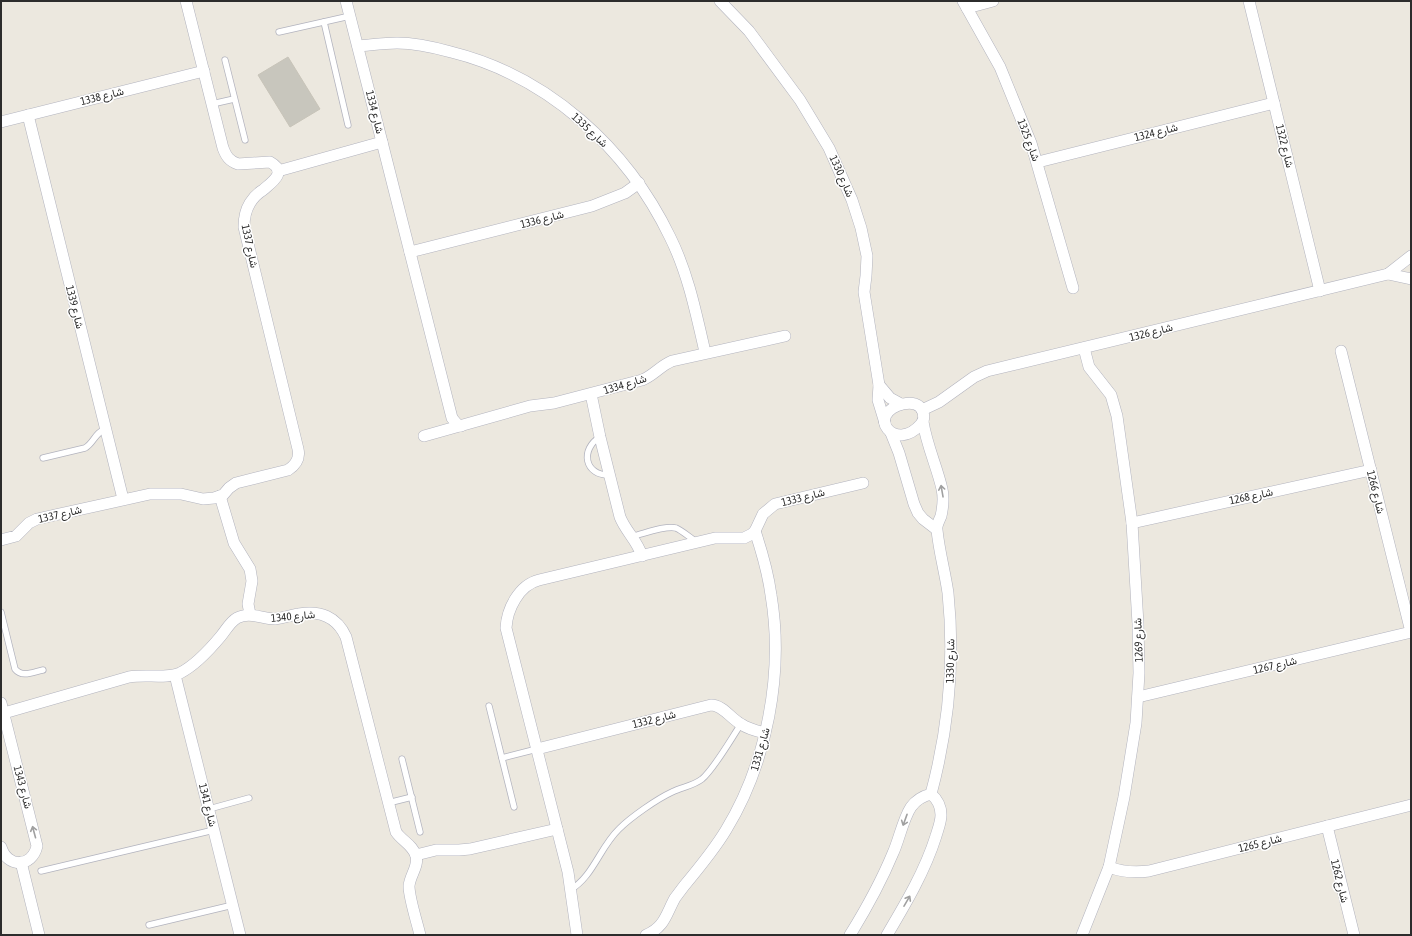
<svg xmlns="http://www.w3.org/2000/svg" width="1412" height="936" font-family="'Asap Condensed',Vazirmatn,sans-serif">
<rect width="100%" height="100%" fill="#ece8df"/>
<!-- building -->
<polygon fill="#c8c6bd" stroke="#c8c4b9" points="288,57 320,109 290,127 258,75"/>
<g fill="none" stroke-linecap="round" stroke-linejoin="round">
<!-- lane casing -->
<g stroke="#b2b3be" stroke-width="7">
<g id="lane">
<polyline points="324,22 348,125"/>
<polyline points="279,32 350,16"/>
<polyline points="225,60 245,140"/>
<polyline points="212,104 234,99"/>
<path d="M600,437c-20,12 -16,39 10,38"/>
<path d="M43,458l42,-10c9,-5 10,-16 21,-19"/>
<path d="M633,536c10,-2 33,-11 43,-8 7,3 14,10 21,14"/>
<path d="M1,612l14,57c7,9 18,3 28,1"/>
<polyline points="489,706 514,807"/>
<polyline points="502,758 537,749"/>
<polyline points="402,759 420,832"/>
<polyline points="388,803 412,797"/>
<polyline points="209,809 249,798"/>
<polyline points="41,871 214,830"/>
<path d="M570,890c23,-13 30,-43 49,-61 12,-12 38,-30 53,-37 10,-5 21,-6 30,-13 12,-10 29,-40 39,-55"/>
<polyline points="149,925 233,905"/>
</g>
</g>
<!-- street casing -->
<g stroke="#b2b3be" stroke-width="12">
<g id="street">
<polyline points="720,1 749,31 800,100 829,148 852,200 861,228 867,256 866,276 864,292 879,385 878,400 885,423"/>
<polyline points="963,1 1000,67 1031,143 1073,288"/>
<polyline points="1249,1 1320,291"/>
<polyline points="967,8 993,1"/>
<path d="M358,46c13,-1 26,-3 39,-3 18,0 36,4 54,9 97,24 176,96 219,185 18,36 26,76 35,115"/>
<polyline points="28,115 123,499"/>
<polyline points="1,122 204,71"/>
<polyline points="382,142 452,418 457,424 461,426"/>
<polyline points="1038,162 1274,103"/>
<polyline points="278,171 382,142 346,1"/>
<polyline points="410,252 592,206 625,193 639,183"/>
<polyline points="1388,274 1411,279"/>
<polyline points="1341,351 1411,632"/>
<polyline points="879,385 890,398 901,404"/>
<path d="M591,394l9,43 20,80c6,15 17,23 22,39"/>
<path d="M903,404c4,-1 9,-1 12,0 9,3 11,14 6,20 -26,30 -57,-10 -18,-20z"/>
<polyline points="922,410 939,402 974,377 987,371 1388,274 1411,256"/>
<path d="M923,422c4,24 14,45 19,67 2,9 1,18 -1,27 -2,5 -5,10 -4,14 2,21 8,42 11,63 7,68 1,134 -17,201"/>
<polyline points="891,433 899,453 914,504 918,513 923,519 936,529"/>
<path d="M424,436l106,-30 24,-3 88,-23c11,-4 18,-14 30,-19l113,-25"/>
<polyline points="220,496 234,543 250,569 252,581 248,604 250,614"/>
<polyline points="1132,523 1371,470"/>
<path d="M1,540l15,-4 13,-13 8,-4 113,-25h31l22,5 11,-1 9,-3 6,-7 7,-5 52,-13c8,-5 12,-12 10,-21l-54,-222c0,-9 1,-16 6,-24 3,-5 8,-10 13,-13 9,-8 25,-18 7,-28l-32,2c-9,-3 -12,-8 -15,-16l-37,-147"/>
<polyline points="175,675 240,935"/>
<polyline points="1138,697 1411,632"/>
<path d="M1,703l36,143c-5,22 -30,22 -36,1"/>
<path d="M4,713l125,-36c17,-3 37,2 51,-4 14,-7 31,-25 41,-37 5,-6 9,-14 16,-18 13,-7 24,1 38,1 8,-1 16,-4 24,-5 21,-4 38,3 47,23l50,195c6,9 17,13 20,24 3,10 -6,19 -7,30 0,12 8,36 11,49"/>
<path d="M537,749l174,-44c12,0 20,14 30,19 7,5 16,7 24,9"/>
<polyline points="1327,826 1354,935"/>
<polyline points="416,855 436,850 459,850 470,849 557,829"/>
<polyline points="21,862 39,935"/>
<path d="M1109,867c13,5 25,6 40,4l262,-66"/>
<path d="M577,935l-9,-63 -62,-244c1,-19 13,-43 33,-48l176,-42h29l8,-4 3,-3 8,-17 12,-10 88,-21"/>
<path d="M646,935c19,-8 20,-21 29,-37 3,-4 6,-8 9,-12 15,-18 30,-36 42,-56 41,-67 58,-157 45,-235 -3,-22 -9,-43 -16,-64"/>
<path d="M850,935c16,-26 31,-53 43,-82 6,-13 10,-34 18,-46 5,-7 12,-11 20,-13"/>
<path d="M887,935c19,-32 38,-64 49,-99 2,-7 5,-14 5,-21 0,-9 -4,-16 -10,-21"/>
<polyline points="1082,935 1109,867 1124,797 1136,723 1139,673 1138,624 1132,523 1117,416 1111,395 1089,367 1084,348"/>
</g>
</g>
<!-- lane -->
<use href="#lane" stroke="#fff" stroke-width="5.5"/>
<!-- street -->
<use href="#street" stroke="#fff" stroke-width="11"/>
</g>
<!-- one-way arrows -->
<defs><path id="oneway-shaft" d="M-6 0H5M1.5-3L5.5 0L1.5 3" fill="none" stroke-width="1.6" stroke-linecap="round" stroke-linejoin="round"/></defs>
<g stroke="#a0a0a0">
<use href="#oneway-shaft" transform="translate(942 491) rotate(-100)"/>
<use href="#oneway-shaft" transform="translate(905 820) rotate(110)"/>
<use href="#oneway-shaft" transform="translate(34 832) rotate(-105)"/>
<use href="#oneway-shaft" transform="translate(907 901) rotate(-60)"/>
</g>
<g text-anchor="middle" stroke-width="3" stroke-linejoin="round" paint-order="stroke">
<!-- street labels -->
<g font-size="11" fill="#2c2c2c" stroke="#fff">
<text transform="translate(102 96) rotate(-14)" y="4">شارع 1338</text>
<text transform="translate(375 112) rotate(76)" y="4">شارع 1334</text>
<text transform="translate(590 130) rotate(43)" y="4">شارع 1335</text>
<text transform="translate(1156 132) rotate(-14)" y="4">شارع 1324</text>
<text transform="translate(1029 140) rotate(69)" y="4">شارع 1325</text>
<text transform="translate(1285 146) rotate(76)" y="4">شارع 1322</text>
<text transform="translate(842 176) rotate(66)" y="4">شارع 1330</text>
<text transform="translate(542 219) rotate(-14)" y="4">شارع 1336</text>
<text transform="translate(250 246) rotate(78)" y="4">شارع 1337</text>
<text transform="translate(75 307) rotate(76)" y="4">شارع 1339</text>
<text transform="translate(1151 332) rotate(-14)" y="4">شارع 1326</text>
<text transform="translate(625 384) rotate(-17)" y="4">شارع 1334</text>
<text transform="translate(1376 492) rotate(76)" y="4">شارع 1266</text>
<text transform="translate(1251 496) rotate(-12)" y="4">شارع 1268</text>
<text transform="translate(803 497) rotate(-14)" y="4">شارع 1333</text>
<text transform="translate(60 514) rotate(-13)" y="4">شارع 1337</text>
<text transform="translate(293 616) rotate(-5)" y="4">شارع 1340</text>
<text transform="translate(1138 640) rotate(-92)" y="4">شارع 1269</text>
<text transform="translate(950 661) rotate(-89)" y="4">شارع 1330</text>
<text transform="translate(1275 665) rotate(-13)" y="4">شارع 1267</text>
<text transform="translate(654 719) rotate(-14)" y="4">شارع 1332</text>
<text transform="translate(760 749) rotate(-74)" y="4">شارع 1331</text>
<text transform="translate(23 787) rotate(75)" y="4">شارع 1343</text>
<text transform="translate(208 805) rotate(76)" y="4">شارع 1341</text>
<text transform="translate(1260 843) rotate(-14)" y="4">شارع 1265</text>
<text transform="translate(1340 881) rotate(76)" y="4">شارع 1262</text>
</g>
</g>
<!-- border -->
<rect width="1412" height="936" fill="none" stroke="#2c2c2c" stroke-width="4"/>
</svg>
